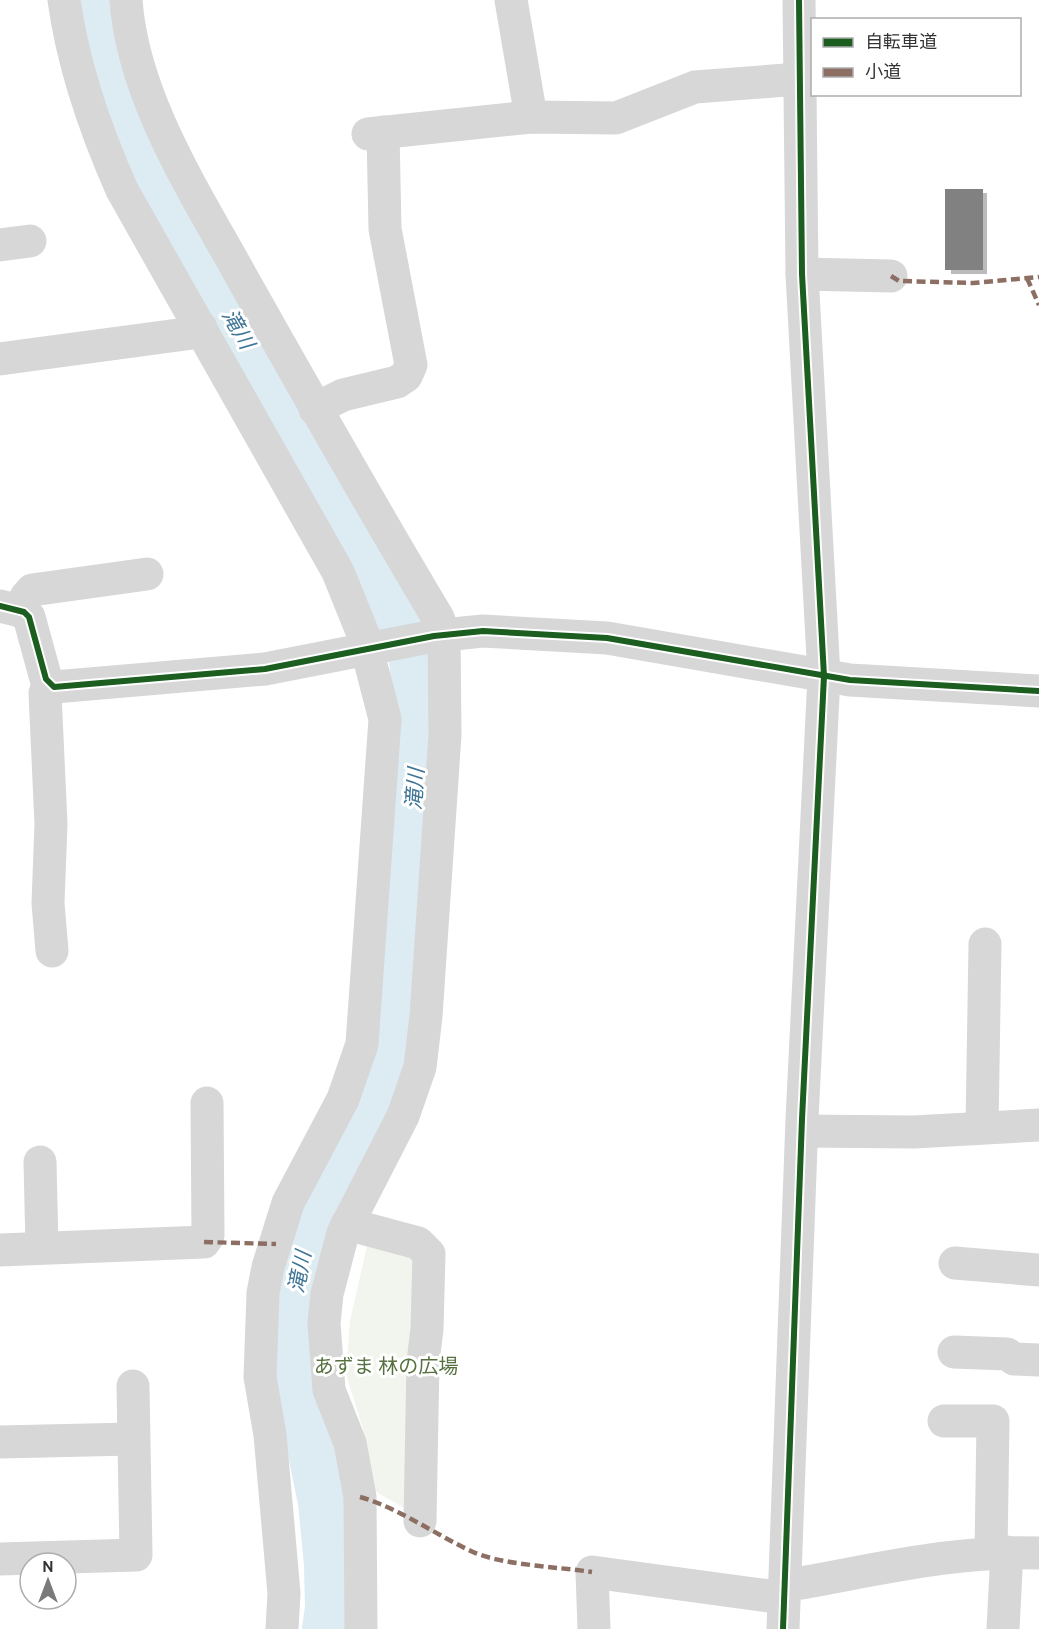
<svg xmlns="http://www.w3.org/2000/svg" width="1039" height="1629" font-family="Cabin,'Noto Sans JP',sans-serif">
<defs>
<filter id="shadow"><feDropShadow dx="6" dy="4" stdDeviation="0" flood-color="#0004"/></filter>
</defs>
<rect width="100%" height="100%" fill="#fff"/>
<!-- green -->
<polygon fill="#f1f5ed" points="367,1246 415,1256 418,1516 366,1486 363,1429 346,1374 350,1321"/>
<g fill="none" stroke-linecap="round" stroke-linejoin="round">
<!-- river -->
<path stroke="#ddebf3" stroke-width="48" d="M94,0c11,59 30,114 53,170l215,376 35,69 16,44 3,32 1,64 -19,256 -18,77 -29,64 -27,44 -17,43 -12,45 -3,71 30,147 6,63 1,43 -3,21"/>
</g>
<!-- building -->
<rect fill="#818181" filter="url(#shadow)" x="945" y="189" width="38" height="81"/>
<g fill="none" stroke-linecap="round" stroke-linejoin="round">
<!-- minor -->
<g stroke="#d7d7d7" stroke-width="33">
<path d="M64,0c9,66 31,129 58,190l216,382 25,62 22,85 -23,325 -19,55 -55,104 -20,64 -5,26 -3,84 10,58 14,158 -2,36"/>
<path d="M126,0c7,100 72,197 119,283 63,112 127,224 193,335l6,16 1,101 -19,281 -6,51 -17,49 -60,117 -16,61 -3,29 5,67 21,53 10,54 1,132"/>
<polyline points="511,0 531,117"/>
<polyline points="368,134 531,117 616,118 695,87 799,79"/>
<polyline points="0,245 30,241"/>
<polyline points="802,274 891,276"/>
<polyline points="0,359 193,333 201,328"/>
<polyline points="315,409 343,395 397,382 406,376 411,365 385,229 383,132"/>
<polyline points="0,606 24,612 29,617 46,679 54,687 265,669 434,636 483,631 607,638 850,680 1039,691"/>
<polyline points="20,611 26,597 32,590 147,574"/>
<polyline points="49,684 45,693 51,824 48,903 52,951"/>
<polyline points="982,1127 985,944"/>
<polyline points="802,1131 914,1132 1039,1125"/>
<polyline points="40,1162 42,1247"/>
<polyline points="347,1224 418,1243 429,1254 427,1329 423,1362 420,1521"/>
<polyline points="0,1250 204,1242 208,1236 207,1103"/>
<polyline points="955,1263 1039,1270"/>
<polyline points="954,1352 1007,1354 1014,1359 1039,1360"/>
<polyline points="944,1421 993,1421 991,1553"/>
<polyline points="0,1442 132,1439"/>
<polyline points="0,1559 136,1555 133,1386"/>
<path d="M785,1583h16c79,-14 158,-33 238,-30"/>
<polyline points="594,1629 592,1572 784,1598"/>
<polyline points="783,1629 802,1119 824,676 802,274 799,0"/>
<polyline points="1003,1629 1007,1552"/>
</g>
<!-- quiet -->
<g stroke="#8d6e63" stroke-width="4.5" stroke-dasharray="9 4.5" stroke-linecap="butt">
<polyline points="891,276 899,281 973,283 1039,277"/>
<polyline points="1027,278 1039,305"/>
<polyline points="204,1242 276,1244"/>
<path d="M360,1497c41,12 74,37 113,55 29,13 86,15 119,20"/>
</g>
<!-- cycleway casing -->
<g stroke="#fff" stroke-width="10">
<g id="cycleway">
<polyline points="0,606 24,612 29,617 46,679 54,687 265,669 434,636 483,631 607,638 850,680 1039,691"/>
<polyline points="783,1629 802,1119 824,676 802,274 799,0"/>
</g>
</g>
<!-- cycleway -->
<use href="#cycleway" stroke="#1b5e20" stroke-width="6"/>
</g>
<g text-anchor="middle" stroke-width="6" stroke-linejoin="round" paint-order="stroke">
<!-- park labels -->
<g font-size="20" fill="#56703f" stroke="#fff">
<text x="386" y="1373">あずま 林の広場</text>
</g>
<!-- water labels -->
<g font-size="21" font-style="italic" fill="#3f7597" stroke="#fff">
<text transform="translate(238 329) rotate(60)" y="7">滝川</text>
<text transform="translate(415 789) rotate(-86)" y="7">滝川</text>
<text transform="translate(300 1272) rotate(-79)" y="7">滝川</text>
</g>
</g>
<!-- legend -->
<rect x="811" y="18" width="210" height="78" fill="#ffffff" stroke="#adadad" stroke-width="1.5"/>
<rect x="823" y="38" width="30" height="9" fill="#1b5e20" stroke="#adadad" stroke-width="1.5"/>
<text x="865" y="48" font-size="18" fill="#333333">自転車道</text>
<rect x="823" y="68" width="30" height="9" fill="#8d6e63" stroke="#adadad" stroke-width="1.5"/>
<text x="865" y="78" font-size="18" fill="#333333">小道</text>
<!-- north arrow -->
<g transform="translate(48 1581)"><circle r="28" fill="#ffffff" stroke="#adadad" stroke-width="1.5"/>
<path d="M0-4.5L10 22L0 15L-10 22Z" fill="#7a7a7a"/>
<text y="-9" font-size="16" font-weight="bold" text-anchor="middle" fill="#333333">N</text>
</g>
</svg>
